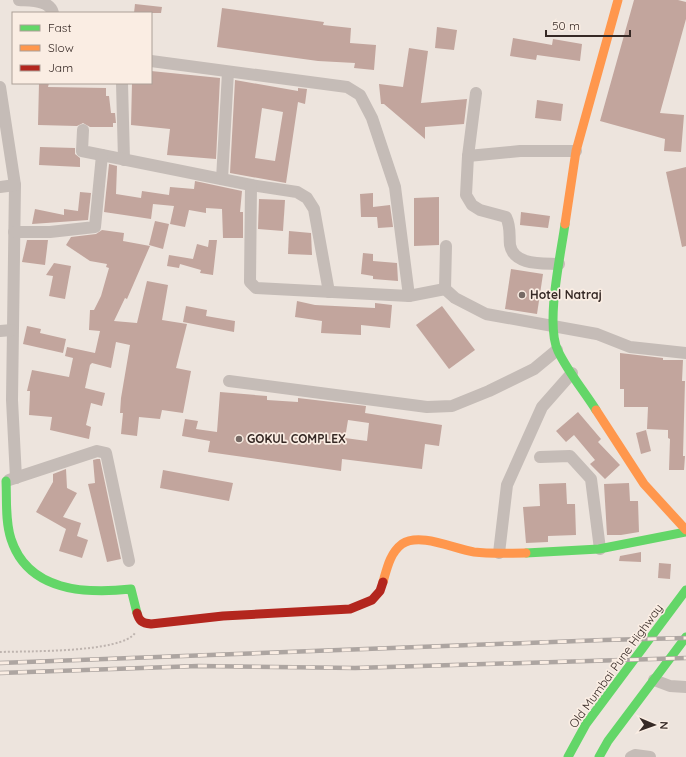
<svg xmlns="http://www.w3.org/2000/svg" width="686" height="757" font-family="Quicksand,sans-serif">
<rect width="100%" height="100%" fill="#ede4dd"/>
<!-- building -->
<g fill="#c2a59d" fill-rule="evenodd">
<polygon points="634,0 678,0 686,2 686,19 660,113 684,115 681,152 664,151 665,139 600,121"/>
<polygon points="135,4 162,7 161,13 134,13"/>
<polygon points="222,8 324,22 323,25 351,28 350,43 376,45 374,70 354,68 355,63 318,61 217,47"/>
<polygon points="437,27 457,30 454,50 435,48"/>
<polygon points="513,38 552,45 553,39 582,44 580,61 537,55 536,60 510,56"/>
<polygon points="409,48 428,51 421,103 467,99 464,124 425,127 425,139 384,104 381,104 379,84 403,87"/>
<polygon points="151,71 220,78 216,159 167,155 170,129 131,125 132,83 151,83"/>
<path d="M235,80l63,11v-3l9,1 -2,15 -7,-2 -12,81 -56,-10zM262,108l21,4 -8,49 -20,-3z"/>
<polygon points="39,83 49,83 48,87 106,88 106,96 109,96 111,113 115,113 116,123 113,123 113,127 90,127 83,123 77,126 38,125"/>
<polygon points="537,100 563,104 561,121 535,118"/>
<polygon points="40,147 75,148 75,154 80,158 80,167 39,165"/>
<polygon points="109,164 117,166 116,194 141,198 142,191 169,195 170,187 194,189 195,181 242,191 240,212 243,212 243,238 223,238 222,209 206,208 206,213 189,210 185,227 170,224 174,206 153,204 151,219 104,212"/>
<polygon points="686,167 686,246 682,247 666,172"/>
<polygon points="80,192 91,193 88,220 32,224 35,209 64,215 64,209 78,211"/>
<polygon points="373,193 373,207 390,205 393,227 378,228 377,217 361,217 360,194"/>
<polygon points="439,197 439,245 414,246 414,198"/>
<polygon points="259,199 285,200 283,231 258,229"/>
<polygon points="521,212 550,216 548,228 520,225"/>
<polygon points="155,221 169,224 163,249 149,245"/>
<polygon points="102,230 124,233 123,241 150,246 127,299 125,298 114,321 137,323 147,281 168,285 162,320 187,324 176,368 191,371 183,413 162,410 160,419 139,417 137,436 121,434 123,413 120,413 121,398 130,345 116,342 111,368 92,363 90,365 85,388 105,393 102,406 91,403 86,425 91,427 89,439 50,430 52,417 29,415 30,391 27,391 32,370 69,377 73,358 65,356 67,347 95,353 100,331 89,330 90,310 94,310 101,296 109,268 106,267 107,264 90,261 66,245 71,237 96,234"/>
<polygon points="289,231 311,233 312,255 288,254"/>
<polygon points="27,240 48,240 45,265 22,262"/>
<polygon points="209,240 217,240 213,275 200,273 201,270 180,264 179,268 167,266 169,255 193,259 197,244 208,247"/>
<polygon points="363,253 373,254 373,261 397,263 398,281 373,279 373,276 361,274"/>
<polygon points="54,263 71,266 65,299 49,296 53,276 46,275"/>
<polygon points="511,269 543,274 537,314 505,309"/>
<polygon points="297,301 315,305 375,308 375,303 392,305 390,328 361,325 361,335 321,333 322,321 295,317"/>
<polygon points="186,306 207,310 206,316 235,321 234,332 183,322"/>
<polygon points="442,306 475,350 449,369 416,325"/>
<polygon points="27,326 41,329 40,333 66,339 63,353 23,344"/>
<polygon points="620,353 663,358 663,360 683,360 682,381 685,381 683,456 685,456 684,470 669,470 670,439 668,438 668,430 647,429 648,407 624,407 624,389 620,389"/>
<path d="M220,392l47,4v4l31,2v-4l68,8 -1,7 77,12 -3,21 -14,-2 -3,25 -80,-10 -1,12 -133,-19 2,-11 -28,-5 3,-17 13,2 -2,8 21,3zM348,420l21,3 -2,18 -22,-3z"/>
<polygon points="578,412 601,439 598,442 620,465 605,479 590,464 595,460 574,435 566,442 556,431"/>
<polygon points="646,430 651,451 641,454 636,433"/>
<polygon points="97,459 100,459 121,559 107,562 88,484 95,483 93,460"/>
<polygon points="66,469 67,488 77,493 63,517 81,523 77,536 88,540 82,558 59,551 66,529 36,512 53,482 53,474"/>
<polygon points="163,470 233,483 229,501 160,488"/>
<polygon points="566,483 567,504 575,504 576,535 548,536 548,542 526,543 523,507 540,506 539,484"/>
<polygon points="629,483 630,501 638,501 639,532 621,535 607,535 604,484"/>
<polygon points="641,552 641,562 619,561 620,556"/>
<polygon points="659,563 671,564 670,579 658,578"/>
</g>
<g fill="none" stroke-linecap="round" stroke-linejoin="round">
<!-- path -->
<path stroke="#beb4af" stroke-width="2" stroke-dasharray="2 2" stroke-linecap="butt" d="M0,652c25,-1 122,1 135,-19"/>
<!-- street -->
<g stroke="#c5bcb7" stroke-width="12">
<path d="M19,0c12,1 31,0 34,13"/>
<polyline points="151,61 347,87 360,95 372,118 395,187 409,296"/>
<polyline points="122,83 124,160"/>
<polyline points="0,87 15,185 12,400 16,478"/>
<path d="M476,93l-8,63 -2,39 6,10 8,5 26,7c5,10 3,18 4,28 4,21 33,18 49,19"/>
<polyline points="83,130 82,151 251,185 297,192 307,198 314,209 329,292"/>
<polyline points="468,156 520,151 576,151"/>
<polyline points="222,179 228,72"/>
<polyline points="251,185 250,282 256,288 409,296 445,289 455,298 486,314 597,334 630,347 686,353"/>
<polyline points="0,187 15,185"/>
<polyline points="14,232 50,232 95,227 102,155"/>
<polyline points="445,289 446,246"/>
<polyline points="0,331 12,330"/>
<polyline points="229,381 427,407 452,406 489,391 534,369 557,350"/>
<polyline points="540,457 570,456 591,479 600,549"/>
<polyline points="9,480 97,451 106,453 129,561"/>
<polyline points="499,553 507,485 542,407 572,373"/>
<polyline points="654,680 670,686 686,687"/>
<polyline points="631,757 635,755 650,757"/>
</g>
<!-- fast -->
<g stroke="#63d668" stroke-width="9">
<path d="M565,224c-4,30 -20,100 -7,127 10,21 26,40 38,59"/>
<path d="M6,481c1,19 -1,40 5,58 17,53 75,55 120,50l6,24"/>
<polyline points="526,553 599,549 686,532"/>
<polyline points="568,757 586,724 686,590"/>
<polyline points="599,757 608,741 686,637"/>
</g>
<!-- slow -->
<g stroke="#ff974d" stroke-width="9">
<polyline points="565,224 576,151 618,0"/>
<polyline points="596,410 644,484 686,530"/>
<path d="M383,582c4,-14 7,-29 19,-38 18,-12 52,5 72,8 17,2 34,1 52,1"/>
</g>
<!-- jam -->
<path stroke="#b3261e" stroke-width="9" d="M137,613c2,8 5,10 14,11l72,-8 127,-7 22,-9 8,-9 3,-9"/>
<!-- rail casing -->
<g stroke="#ada5a1" stroke-width="4.5">
<g id="rail">
<polyline points="0,663 604,640 686,638"/>
<polyline points="0,673 198,666 355,668 686,658"/>
</g>
</g>
<!-- rail -->
<use href="#rail" stroke="#faede3" stroke-width="3" stroke-dasharray="9" stroke-linecap="butt"/>
</g>
<!-- markers -->
<g fill="#766a65" stroke="#faede3" stroke-width="1.5">
<circle cx="522" cy="295" r="4"/>
<circle cx="239" cy="439" r="4"/>
</g>
<g text-anchor="middle" stroke-width="3.5" stroke-linejoin="round" paint-order="stroke">
<!-- poi labels -->
<g font-size="12" font-weight="bold" fill="#362925" stroke="#faede3" text-anchor="start">
<text x="530" y="299">Hotel Natraj</text>
<text x="247" y="443">GOKUL COMPLEX</text>
</g>
<!-- street labels -->
<g font-size="12" fill="#362925" stroke="#faede3">
<text transform="translate(616 666) rotate(-54)" y="4">Old Mumbai Pune Highway</text>
</g>
</g>
<!-- legend -->
<rect x="12" y="12" width="140" height="72" fill="#faede3" stroke="#ac9f97"/>
<rect x="20" y="25" width="20" height="6" fill="#63d668" stroke="#ac9f97"/>
<text x="48" y="32" font-size="12" fill="#362925">Fast</text>
<rect x="20" y="45" width="20" height="6" fill="#ff974d" stroke="#ac9f97"/>
<text x="48" y="52" font-size="12" fill="#362925">Slow</text>
<rect x="20" y="65" width="20" height="6" fill="#b3261e" stroke="#ac9f97"/>
<text x="48" y="72" font-size="12" fill="#362925">Jam</text>
<!-- north arrow -->
<g transform="translate(654 725) rotate(92)" stroke="#faede3" stroke-width="3" paint-order="stroke">
<path d="M0-3L7 15L0 10L-7 15Z" fill="#362925"/>
<text y="-6" font-size="11" font-weight="bold" text-anchor="middle" fill="#362925">N</text>
</g>
<!-- scale -->
<path d="M546 30v6h84v-6" fill="none" stroke="#362925" stroke-width="2"/>
<text x="552" y="30" font-size="12" fill="#362925" stroke="#faede3" stroke-width="3" paint-order="stroke">50 m</text>
</svg>
